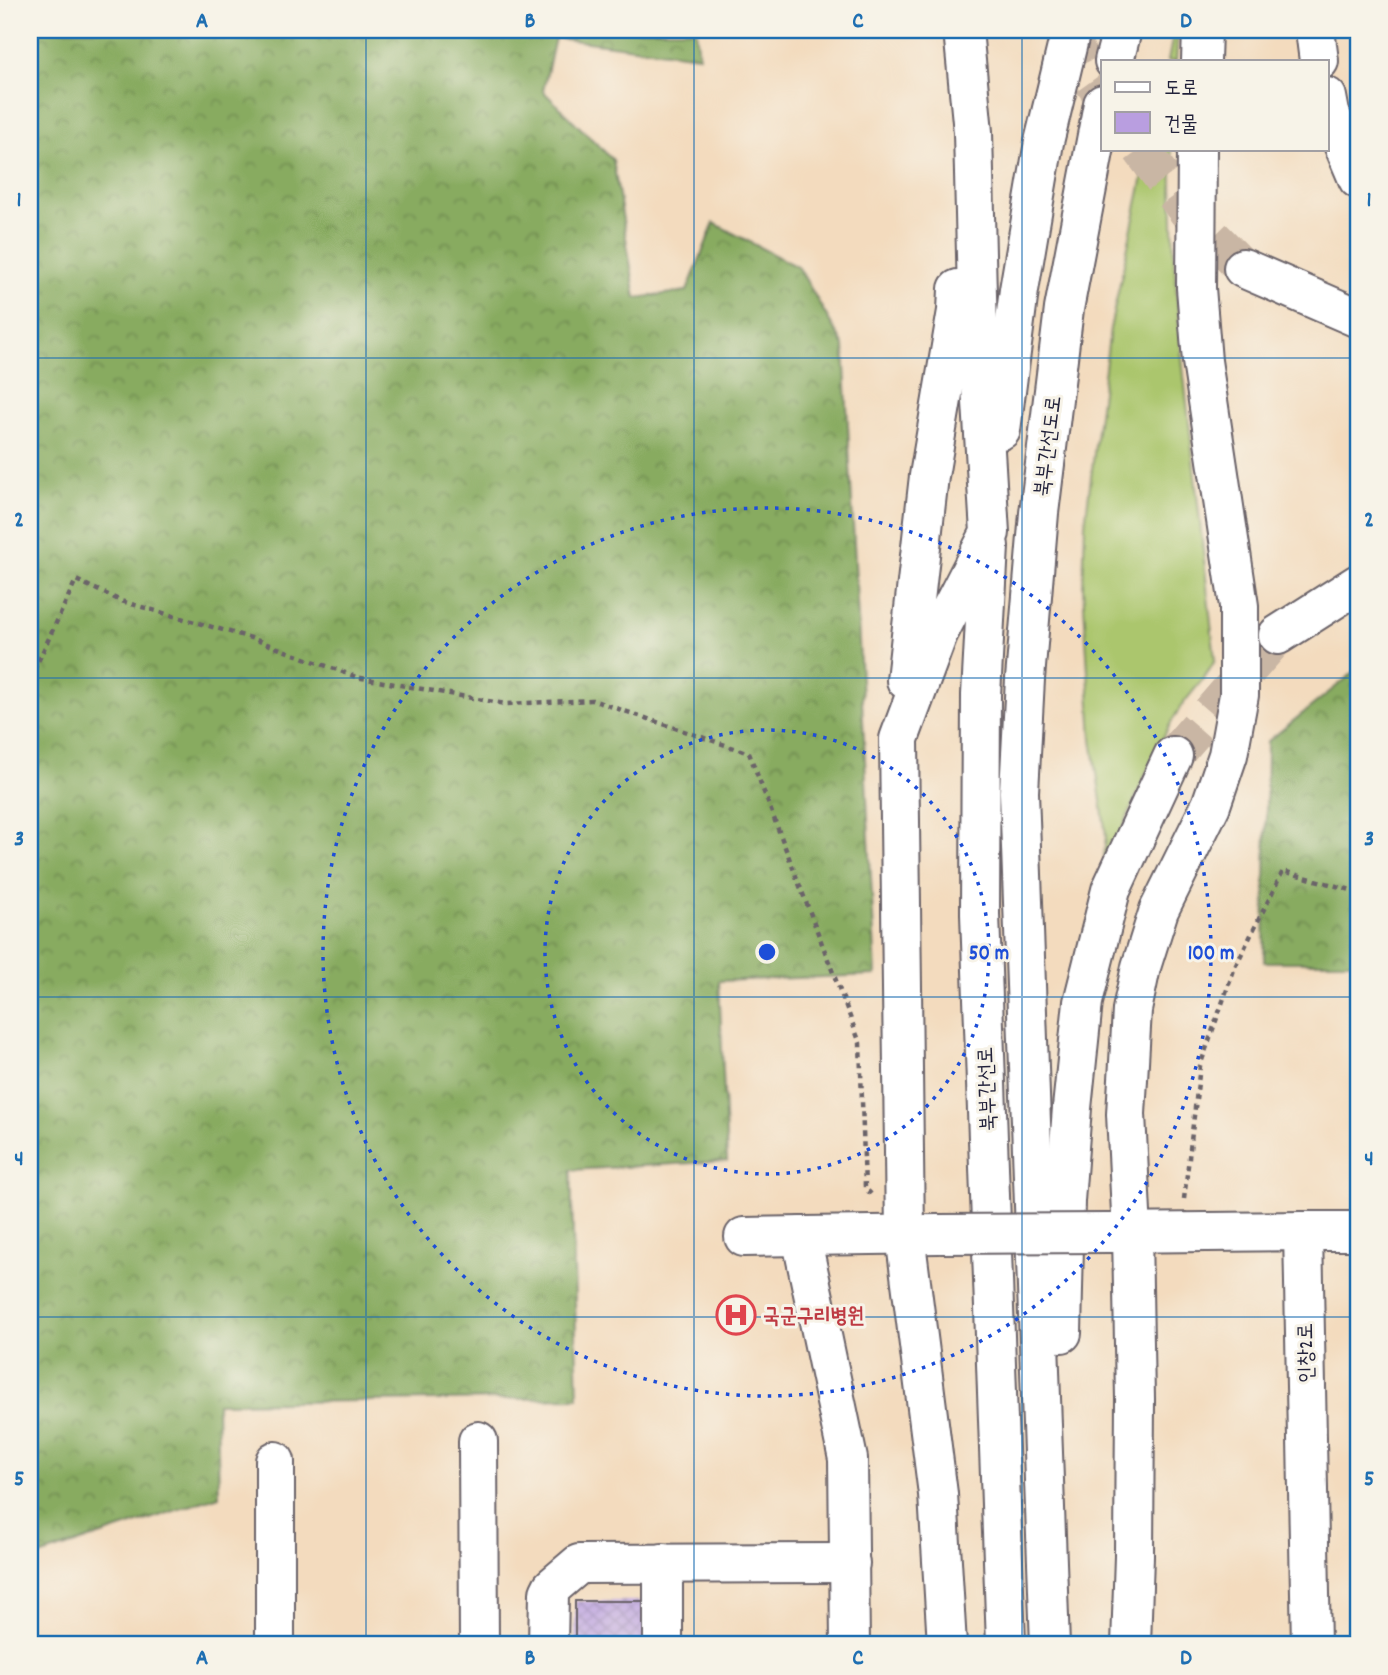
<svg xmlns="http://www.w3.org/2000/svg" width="1388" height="1675" font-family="Dekko,'Poor Story',sans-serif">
<defs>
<pattern id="forest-crowns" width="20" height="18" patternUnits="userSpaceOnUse" patternTransform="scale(1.75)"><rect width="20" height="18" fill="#88ab60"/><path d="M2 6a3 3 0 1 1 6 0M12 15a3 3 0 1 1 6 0" fill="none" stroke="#6f8b50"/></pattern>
<pattern id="building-cross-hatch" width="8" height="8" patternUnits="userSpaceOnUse" patternTransform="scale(1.75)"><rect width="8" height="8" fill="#b99ee0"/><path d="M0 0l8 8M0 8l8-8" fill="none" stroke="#9680b7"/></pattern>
</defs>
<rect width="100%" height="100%" fill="#f7f3e8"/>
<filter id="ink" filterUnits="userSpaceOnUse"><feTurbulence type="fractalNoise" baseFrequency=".0143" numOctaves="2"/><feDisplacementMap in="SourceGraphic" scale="14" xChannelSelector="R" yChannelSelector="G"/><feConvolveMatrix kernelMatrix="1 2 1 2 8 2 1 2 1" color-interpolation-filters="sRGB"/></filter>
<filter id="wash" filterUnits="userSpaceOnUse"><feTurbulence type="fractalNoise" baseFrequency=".00686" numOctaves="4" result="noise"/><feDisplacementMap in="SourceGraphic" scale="28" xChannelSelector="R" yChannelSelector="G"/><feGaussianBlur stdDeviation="1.57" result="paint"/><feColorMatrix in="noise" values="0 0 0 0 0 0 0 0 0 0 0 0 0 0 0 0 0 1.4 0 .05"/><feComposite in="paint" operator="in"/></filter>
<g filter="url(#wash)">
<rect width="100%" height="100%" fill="#f3dbbe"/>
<!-- grass -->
<g fill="#abc66d" stroke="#667454" stroke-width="2">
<polygon points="1174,30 1178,30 1176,61 1168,61"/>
<path d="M1149,149h22l3,110 7,90 34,311c-9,20 -29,36 -40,56 -26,44 -43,92 -63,138l-8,3 2,-22 -14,-96 -9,-152 2,-63 25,-195z"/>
</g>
<!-- forest -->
<g fill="url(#forest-crowns)" stroke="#55664e" stroke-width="2">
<polygon points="30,30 696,30 699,56 555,38 543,91 613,160 636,298 687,291 714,223 799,268 844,346 876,975 719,981 727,1161 571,1170 578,1398 217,1403 219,1496 30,1559"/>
<polygon points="1358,669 1358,962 1264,962 1267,742"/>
</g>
<g id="blocks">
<!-- building -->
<rect fill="url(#building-cross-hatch)" x="575" y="1601" width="73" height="44"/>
</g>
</g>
<g filter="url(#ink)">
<use href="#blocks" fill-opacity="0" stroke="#6b6369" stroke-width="2"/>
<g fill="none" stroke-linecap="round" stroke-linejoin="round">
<!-- highway-tunnel -->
<g stroke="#c9b6a4" stroke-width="38" stroke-dasharray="38 19" stroke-linecap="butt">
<polyline points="1066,30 1086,72 1103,96"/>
<polyline points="1141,149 1187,211 1243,268"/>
<polyline points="1173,756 1278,635"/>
</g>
<!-- minor casing -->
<g stroke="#6b6369" stroke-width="42">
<g id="minor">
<polyline points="1303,1231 1358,1231"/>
<polyline points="1109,1233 1303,1231 1311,1645"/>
<polyline points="801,1236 848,1459 850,1645"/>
<polyline points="744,1237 938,1234"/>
<polyline points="478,1441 479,1645"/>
<polyline points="275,1461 275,1645"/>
<polyline points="548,1645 549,1593 552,1587 579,1564 850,1563"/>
<polyline points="663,1645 663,1563"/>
</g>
</g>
<!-- highway casing -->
<g stroke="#6b6369" stroke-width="42">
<g id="highway">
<polyline points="1315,30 1319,61"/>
<polyline points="1114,61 1122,30"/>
<polyline points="1201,61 1202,30"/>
<polyline points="1327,97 1330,113 1358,179"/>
<polyline points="1243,268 1358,318"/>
<polyline points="1001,430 1019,290 1044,142 1071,30"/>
<polyline points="989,546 981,695 980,914 1006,1645"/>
<polyline points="1278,635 1358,584"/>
<polyline points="906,680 929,476 957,311 958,289"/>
<polyline points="1062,1333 1065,1201 1072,1108 1083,1002 1111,890 1173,756"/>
<polyline points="947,1645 938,1494 905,1235 899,739 938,634 990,533 978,336 973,132 963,30"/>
<polyline points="1050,1645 1019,792 1025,679 1039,513 1064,309 1103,104"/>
<polyline points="1131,1645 1134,1556 1135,1399 1132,1233 1126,1114 1132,1010 1141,967 1159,910 1211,805 1228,755 1239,695 1239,606 1202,361 1196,288 1197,149"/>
</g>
</g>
<!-- path -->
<g stroke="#6b6369" stroke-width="4.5" stroke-dasharray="5 5" stroke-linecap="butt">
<polyline points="30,679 76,580 121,601 251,638 356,677 505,704 592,700 749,753 860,1043 865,1188 871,1194"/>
<polyline points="1184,1199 1200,1066 1235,967 1283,871 1358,892"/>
</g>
<!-- minor -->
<use href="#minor" stroke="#fff" stroke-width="38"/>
<!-- highway -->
<use href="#highway" stroke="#fff" stroke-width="38"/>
<!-- minor-bridge casing -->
<g stroke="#6b6369" stroke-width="42" stroke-linecap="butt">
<polyline id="minor-bridge" points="940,1234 1109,1233"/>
</g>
<!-- minor-bridge -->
<use href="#minor-bridge" stroke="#fff" stroke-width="38"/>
</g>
</g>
<!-- grid -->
<path fill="none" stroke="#1f6fb2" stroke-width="2" stroke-opacity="0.55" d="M366,30v1615M694,30v1615M1022,30v1615M30,358h1328M30,678h1328M30,997h1328M30,1317h1328"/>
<!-- distance rings -->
<g fill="none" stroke="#1d4ed8" stroke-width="3.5" stroke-dasharray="3.5 7">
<circle cx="767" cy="952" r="222"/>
<circle cx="767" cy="952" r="444"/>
</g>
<!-- icons -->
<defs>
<g id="hospital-ring" transform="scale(2.0125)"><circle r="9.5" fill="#f7f3e8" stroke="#e0444e" stroke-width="1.5"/><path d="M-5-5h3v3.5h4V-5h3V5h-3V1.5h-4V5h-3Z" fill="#e0444e"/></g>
</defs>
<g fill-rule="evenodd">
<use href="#hospital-ring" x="736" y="1315"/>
</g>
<g text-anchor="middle" stroke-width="6" stroke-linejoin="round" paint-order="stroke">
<!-- street labels -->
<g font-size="21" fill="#22223b" stroke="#f7f3e8">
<text transform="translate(1047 446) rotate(-83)" y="7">북부간선도로</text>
<text transform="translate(986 1089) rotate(-92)" y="7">북부간선로</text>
<text transform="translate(1305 1353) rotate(-91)" y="7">인창2로</text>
</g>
<!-- health labels -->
<g font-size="21" font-weight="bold" fill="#be3a42" stroke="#f7f3e8" text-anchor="start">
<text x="763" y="1322">국군구리병원</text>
</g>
</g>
<circle cx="767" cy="952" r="10" fill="#1d4ed8" stroke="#f7f3e8" stroke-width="3.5"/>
<g font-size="21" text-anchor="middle" font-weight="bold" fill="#1d4ed8" stroke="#f7f3e8" stroke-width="6" stroke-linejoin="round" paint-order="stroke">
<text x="989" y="959">50 m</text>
<text x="1211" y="959">100 m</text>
</g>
<!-- margin -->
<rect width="1388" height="1675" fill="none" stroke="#f7f3e8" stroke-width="77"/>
<!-- legend -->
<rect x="1101" y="60" width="228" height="91" fill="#f7f3e8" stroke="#a29fa3" stroke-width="2"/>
<rect x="1115" y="82" width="35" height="10" fill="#ffffff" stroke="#a29fa3" stroke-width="2"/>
<text x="1164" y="94" font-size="21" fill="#22223b">도로</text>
<rect x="1115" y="112" width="35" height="21" fill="#b99ee0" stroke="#a29fa3" stroke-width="2"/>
<text x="1164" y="130" font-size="21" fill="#22223b">건물</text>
<rect x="38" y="38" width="1312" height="1598" fill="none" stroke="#1f6fb2" stroke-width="2.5"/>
<g font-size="23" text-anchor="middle" font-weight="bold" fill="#1f6fb2">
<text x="202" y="27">A</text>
<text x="530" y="27">B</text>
<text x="858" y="27">C</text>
<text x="1186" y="27">D</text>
<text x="19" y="206">1</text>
<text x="1369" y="206">1</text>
<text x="19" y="526">2</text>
<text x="1369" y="526">2</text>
<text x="19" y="845">3</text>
<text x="1369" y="845">3</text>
<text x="19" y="1165">4</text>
<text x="1369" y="1165">4</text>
<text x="19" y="1485">5</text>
<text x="1369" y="1485">5</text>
<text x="202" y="1664">A</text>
<text x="530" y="1664">B</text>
<text x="858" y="1664">C</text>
<text x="1186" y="1664">D</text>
</g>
</svg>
